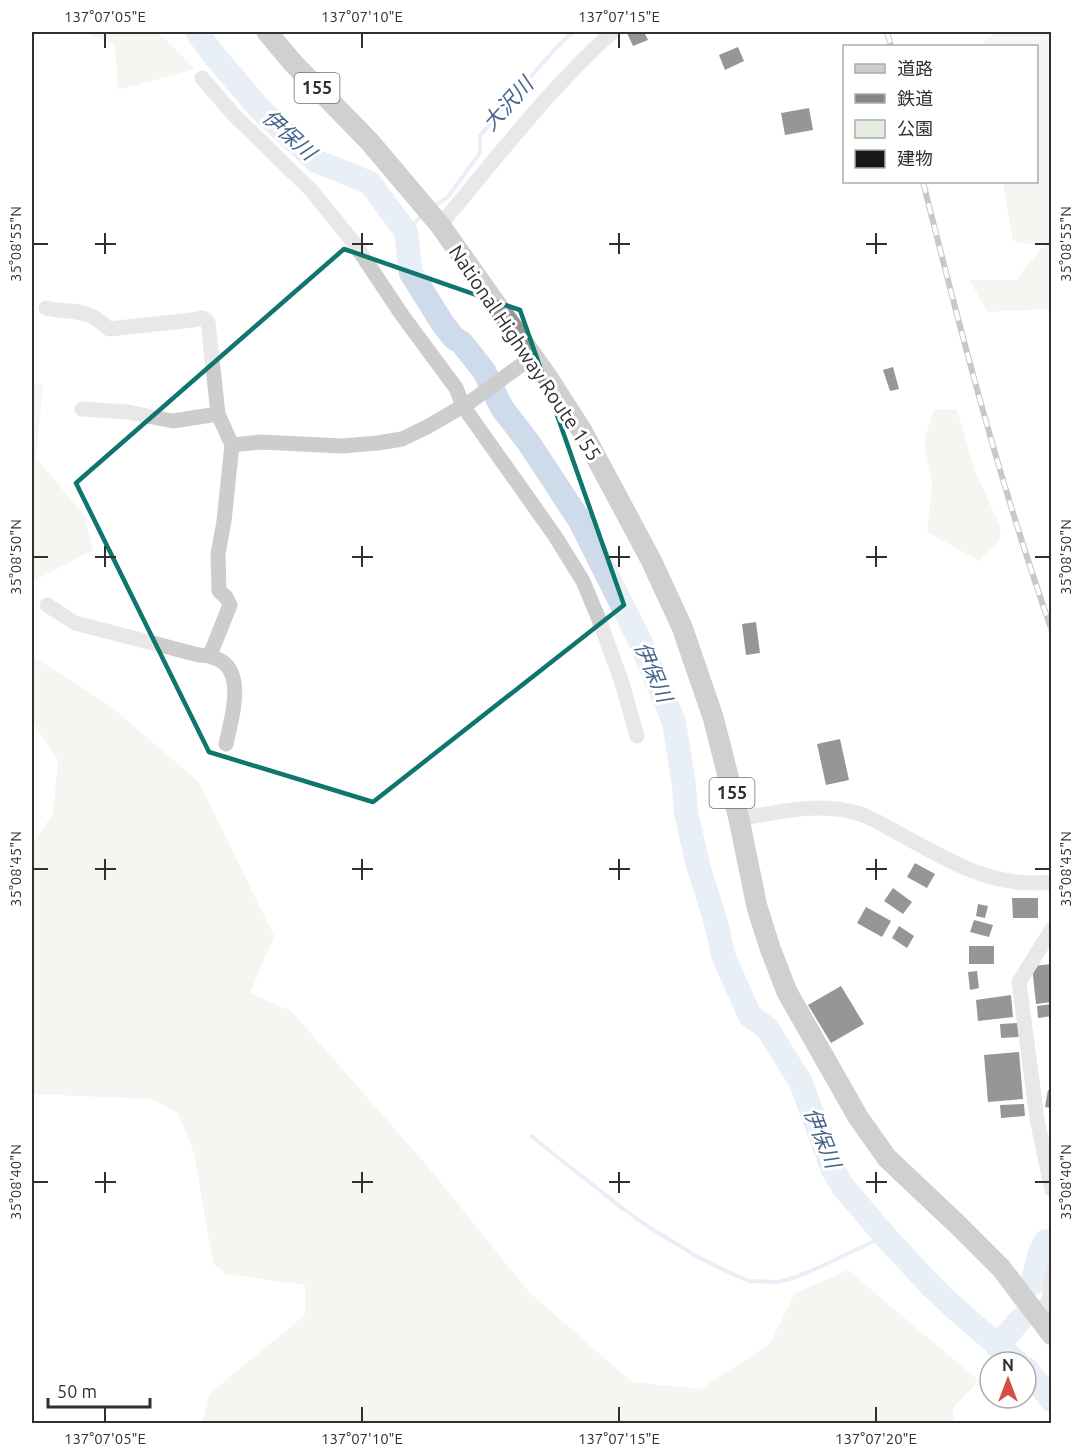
<svg xmlns="http://www.w3.org/2000/svg" width="1083" height="1455" font-family="Ubuntu,'Noto Sans JP',sans-serif">
<rect width="100%" height="100%" fill="#fff"/>
<!-- green -->
<g fill="#e4ece0">
<polygon points="85,32 158,32 195,69 118,90 115,45"/>
<polygon points="995,32 1051,32 1051,309 988,312 969,280 1016,280 1043,246 1013,241 1003,184 1000,182 1036,182 1036,46 979,46"/>
<polygon points="32,382 43,386 36,458 84,515 93,550 37,579 32,581"/>
<polygon points="934,409 957,410 975,471 1001,528 999,541 979,561 927,532 932,486 924,442"/>
<polygon points="32,656 109,705 199,782 274,936 250,993 291,1011 425,1163 529,1292 632,1382 700,1389 770,1344 795,1293 848,1270 979,1381 953,1408 954,1423 202,1423 209,1394 305,1315 305,1285 226,1274 213,1263 194,1153 178,1113 151,1099 32,1094 32,845 53,813 58,760 32,721"/>
</g>
<g fill="none" stroke-linecap="round" stroke-linejoin="round">
<!-- stream -->
<g stroke="#cedbea" stroke-width="4">
<polyline points="434,206 448,197 480,153 480,136 502,109 556,48 573,32"/>
<polyline points="406,232 423,214"/>
<polyline points="531,1136 622,1208 647,1226 698,1257 728,1272 749,1281 776,1282 790,1279 809,1272 885,1236"/>
</g>
<!-- river -->
<g stroke="#cedbea" stroke-width="24">
<polyline points="197,32 213,54 259,108 316,161 370,183 406,232 411,273 443,324 454,338 462,343 484,371 502,408 529,443 580,521 640,641 674,722 684,785 686,813 698,865 717,926 723,955 750,1016 767,1028 801,1083 833,1170 844,1188 885,1236 933,1288 959,1312 1017,1362"/>
<polyline points="1032,1284 1040,1252 1046,1241"/>
<polyline points="997,1346 1022,1318"/>
<polyline points="1026,1369 1052,1400"/>
</g>
</g>
<!-- building -->
<g fill="#171717">
<polygon points="630,32 644,32 648,40 633,46 627,33"/>
<polygon points="738,47 744,61 725,70 719,55"/>
<polygon points="809,108 813,130 785,135 781,113"/>
<polygon points="893,367 899,389 890,391 883,370"/>
<polygon points="756,622 760,653 746,655 742,624"/>
<polygon points="840,739 849,780 826,785 817,744"/>
<polygon points="915,863 935,874 927,888 907,877"/>
<polygon points="893,888 912,902 903,914 884,901"/>
<polygon points="1012,898 1038,898 1038,918 1013,918"/>
<polygon points="978,904 988,906 985,918 976,916"/>
<polygon points="866,907 891,921 882,937 857,923"/>
<polygon points="974,920 993,925 989,937 970,932"/>
<polygon points="899,926 914,936 907,948 892,938"/>
<rect x="969" y="946" width="25" height="18"/>
<polygon points="1052,964 1052,1002 1036,1004 1032,966"/>
<polygon points="977,971 979,988 970,990 968,972"/>
<polygon points="841,986 864,1024 831,1043 808,1005"/>
<polygon points="1011,995 1013,1017 978,1021 976,1000"/>
<polygon points="1052,1004 1052,1016 1038,1018 1037,1006"/>
<polygon points="1018,1023 1019,1037 1001,1038 1000,1024"/>
<polygon points="1019,1052 1023,1099 988,1102 984,1055"/>
<polygon points="1048,1090 1052,1091 1052,1108 1045,1107"/>
<polygon points="1024,1104 1025,1116 1001,1118 1000,1105"/>
</g>
<g fill="none" stroke-linecap="round" stroke-linejoin="round">
<!-- minor -->
<g stroke="#cdcdcd" stroke-width="15">
<polyline points="202,78 234,115 311,190 354,243 402,315 456,388 463,406 555,536 583,581 600,622 622,683 637,736"/>
<path d="M440,225c56,-66 108,-135 172,-193"/>
<path d="M46,308c15,4 32,1 47,9 6,3 11,8 16,12l83,-9 11,-2 5,4 10,92 14,31 -8,76 -6,33 1,37 7,6 4,8 -20,50"/>
<polyline points="82,409 127,412 173,421 218,414"/>
<polyline points="232,445 261,442 342,446 378,443 402,439 427,427 470,402 532,357"/>
<path d="M47,605l28,18 124,32c52,2 34,56 27,89"/>
<path d="M739,819c39,-7 79,-17 118,-6 14,4 28,13 41,20 50,27 94,56 154,49"/>
<polyline points="1052,929 1019,982 1037,1119 1052,1190"/>
<polyline points="1040,1319 1043,1308 1049,1300 1052,1271"/>
</g>
<!-- highway -->
<polyline stroke="#979797" stroke-width="21" points="267,32 293,63 369,141 440,225 546,375 582,431 651,560 682,627 713,717 739,819 757,907 770,948 787,992 858,1117 887,1158 959,1226 1001,1268 1052,1335"/>
<!-- rail casing -->
<g stroke="#858585" stroke-width="6">
<g id="rail">
<polyline points="887,32 891,46"/>
<path d="M923,182c38,151 77,302 129,449"/>
</g>
</g>
<!-- rail -->
<use href="#rail" stroke="#fff" stroke-width="4" stroke-dasharray="11" stroke-linecap="butt"/>
</g>
<!-- marked area -->
<path d="M0 0H1083V1455H0ZM344,249l176,61 104,295 -251,197 -164,-50 -133,-269z" fill="#fff" fill-opacity=".55" fill-rule="evenodd"/>
<path fill="none" stroke="#0f766e" stroke-width="4.5" stroke-linejoin="round" d="M344,249l176,61 104,295 -251,197 -164,-50 -133,-269z"/>
<!-- ticks -->
<path fill="none" stroke="#303030" stroke-width="2" d="M105,33v15M362,33v15M619,33v15M105,233v21M362,233v21M619,233v21M876,233v21M33,244h15M95,244h21M352,244h21M609,244h21M866,244h21M1035,244h15M105,546v21M362,546v21M619,546v21M876,546v21M33,557h15M95,557h21M352,557h21M609,557h21M866,557h21M1035,557h15M105,859v21M362,859v21M619,859v21M876,859v21M33,869h15M95,869h21M352,869h21M609,869h21M866,869h21M1035,869h15M105,1172v21M362,1172v21M619,1172v21M876,1172v21M33,1182h15M95,1182h21M352,1182h21M609,1182h21M866,1182h21M1035,1182h15M105,1407v15M362,1407v15M619,1407v15M876,1407v15"/>
<g text-anchor="middle" stroke-width="6" stroke-linejoin="round" paint-order="stroke">
<!-- shield labels -->
<g fill="#fff" stroke="#6e6e6e" stroke-width="1.5">
<rect x="294.5" y="73" width="45" height="30" rx="4.5"/>
<rect x="709.5" y="778" width="45" height="30" rx="4.5"/>
</g>
<g font-size="18" font-weight="bold" fill="#303030">
<text x="317" y="94">155</text>
<text x="732" y="799">155</text>
</g>
<!-- street labels -->
<g font-size="20" fill="#303030" stroke="#fff">
<text transform="translate(525 353) rotate(56)" y="7">National Highway Route 155</text>
</g>
<!-- water labels -->
<g font-size="21" font-style="italic" fill="#45658c" stroke="#fff">
<text transform="translate(508 104) rotate(-48)" y="7">大沢川</text>
<text transform="translate(289 135) rotate(42)" y="7">伊保川</text>
<text transform="translate(653 672) rotate(67)" y="7">伊保川</text>
<text transform="translate(822 1138) rotate(68)" y="7">伊保川</text>
</g>
</g>
<!-- border -->
<rect width="1083" height="1455" fill="none" stroke="#ffffff" stroke-width="66"/>
<!-- legend -->
<rect x="843" y="45" width="195" height="138" fill="#ffffff" stroke="#acacac" stroke-width="1.5"/>
<rect x="855" y="64" width="30" height="9" fill="#cdcdcd" stroke="#acacac" stroke-width="1.5"/>
<text x="897" y="75" font-size="18" fill="#303030">道路</text>
<rect x="855" y="94" width="30" height="9" fill="#858585" stroke="#acacac" stroke-width="1.5"/>
<text x="897" y="105" font-size="18" fill="#303030">鉄道</text>
<rect x="855" y="120" width="30" height="18" fill="#e4ece0" stroke="#acacac" stroke-width="1.5"/>
<text x="897" y="135" font-size="18" fill="#303030">公園</text>
<rect x="855" y="150" width="30" height="18" fill="#171717" stroke="#acacac" stroke-width="1.5"/>
<text x="897" y="165" font-size="18" fill="#303030">建物</text>
<!-- north arrow -->
<g transform="translate(1008 1380)"><circle r="28" fill="#ffffff" stroke="#acacac" stroke-width="1.5"/>
<path d="M0-4.5L10 22L0 15L-10 22Z" fill="#d64f43"/>
<text y="-9" font-size="16" font-weight="bold" text-anchor="middle" fill="#303030">N</text>
</g>
<!-- scale -->
<path d="M48 1398v9h102v-9" fill="none" stroke="#303030" stroke-width="3"/>
<text x="57" y="1398" font-size="18" fill="#303030" stroke="#ffffff" stroke-width="4.5" paint-order="stroke">50 m</text>
<rect x="33" y="33" width="1017" height="1389" fill="none" stroke="#303030" stroke-width="2"/>
<g font-size="15" text-anchor="middle" fill="#303030">
<text x="105" y="22">137°07'05"E</text>
<text x="362" y="22">137°07'10"E</text>
<text x="619" y="22">137°07'15"E</text>
<text transform="translate(16 244) rotate(-90)" y="5">35°08'55"N</text>
<text transform="translate(1066 244) rotate(-90)" y="5">35°08'55"N</text>
<text transform="translate(16 557) rotate(-90)" y="5">35°08'50"N</text>
<text transform="translate(1066 557) rotate(-90)" y="5">35°08'50"N</text>
<text transform="translate(16 869) rotate(-90)" y="5">35°08'45"N</text>
<text transform="translate(1066 869) rotate(-90)" y="5">35°08'45"N</text>
<text transform="translate(16 1182) rotate(-90)" y="5">35°08'40"N</text>
<text transform="translate(1066 1182) rotate(-90)" y="5">35°08'40"N</text>
<text x="105" y="1444">137°07'05"E</text>
<text x="362" y="1444">137°07'10"E</text>
<text x="619" y="1444">137°07'15"E</text>
<text x="876" y="1444">137°07'20"E</text>
</g>
</svg>
